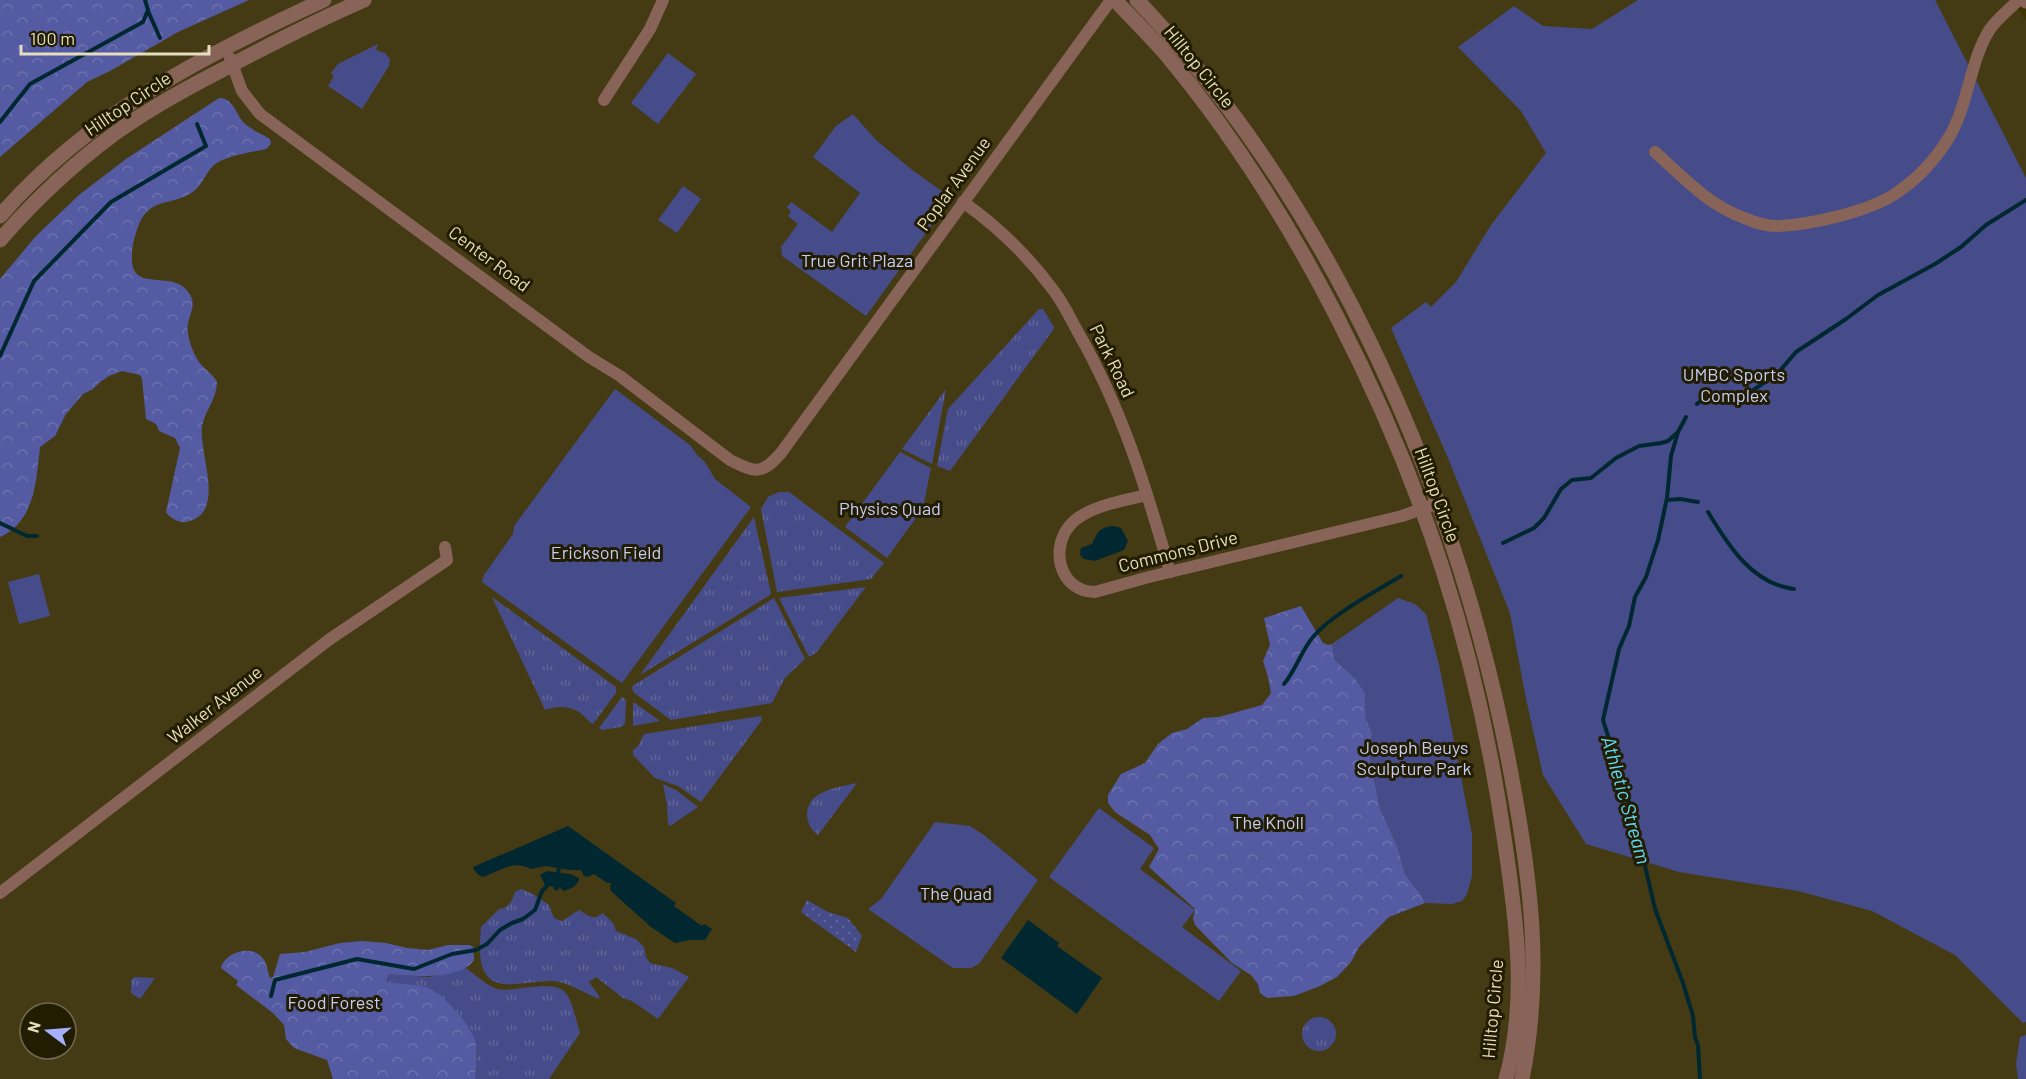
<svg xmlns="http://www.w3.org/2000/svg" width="2026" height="1079" font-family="Barlow,sans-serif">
<defs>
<pattern id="grass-tufts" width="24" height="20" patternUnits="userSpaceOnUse" patternTransform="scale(1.5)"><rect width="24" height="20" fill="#464c89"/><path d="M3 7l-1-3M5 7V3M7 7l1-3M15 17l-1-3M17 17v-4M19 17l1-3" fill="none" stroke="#616598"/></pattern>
<pattern id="forest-crowns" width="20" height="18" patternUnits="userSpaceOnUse" patternTransform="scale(1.5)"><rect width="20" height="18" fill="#545ba2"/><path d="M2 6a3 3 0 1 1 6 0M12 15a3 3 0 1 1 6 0" fill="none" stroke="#6c72ad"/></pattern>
<pattern id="garden-dots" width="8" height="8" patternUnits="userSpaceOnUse" patternTransform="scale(1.5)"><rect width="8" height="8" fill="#464c89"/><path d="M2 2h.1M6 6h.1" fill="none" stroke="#616598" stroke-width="1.8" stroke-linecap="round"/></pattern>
</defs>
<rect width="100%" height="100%" fill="#3f3400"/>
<!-- built -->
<path fill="#443b14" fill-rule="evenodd" d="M0,0h2012l14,21v1058h-2026zM30,1013h36v36h-36z"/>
<!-- grass -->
<g fill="url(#grass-tufts)">
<polygon points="1039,309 1043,309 1054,327 1053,330 950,471 937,466 948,409"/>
<polygon points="946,389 932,464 902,449"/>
<polygon points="779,492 789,492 884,563 871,579 777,592 761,509 768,497"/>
<polygon points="754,517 771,593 770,595 640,675"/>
<polygon points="866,587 816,653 809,657 779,598"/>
<path d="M492,597l124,90v6l-23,31c-4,-2 -7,-6 -11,-10 -10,-8 -25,-9 -37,-4z"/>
<polygon points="774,598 805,659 785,678 772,703 671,720 633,692 632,687 634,685"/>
<polygon points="622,697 626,700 625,724 621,727 602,730 599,728"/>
<polygon points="633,703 635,703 660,721 633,726"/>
<polygon points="761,716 762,720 701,802 678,786 655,778 633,755 633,750 638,746 644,734"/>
<path d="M857,783l-39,52c-6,-4 -11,-12 -11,-21 1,-24 32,-27 50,-31z"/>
<polygon points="663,784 676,790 698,807 670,826 668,824 667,805"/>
<path d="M521,889l10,4 18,12 5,13 8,3 17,-11c10,6 14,11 24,3l10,10 3,8 20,8 8,8 2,10 4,6 22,5 17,9 -31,42 -26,-18 -9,-3 -27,-21 -7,5 10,14v3c-15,-6 -32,-18 -48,-18 -13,0 -26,3 -38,3 -37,3 -34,-30 -32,-57l18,-18c9,0 14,-9 16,-17z"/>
<path d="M466,968c10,7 20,17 31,21 8,2 16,0 24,-1 49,-5 46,-1 59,45l-31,46h-74l2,-29 -91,-69 3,-7 40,3z"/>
<polygon points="134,977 155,978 140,999 131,993 131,981"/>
<circle cx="1319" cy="1034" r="17"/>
</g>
<!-- forest -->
<g fill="url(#forest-crowns)">
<polygon points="0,0 249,0 178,32 110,71 87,82 0,157"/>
<path d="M219,98c14,-1 17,17 26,26 7,6 17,10 25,15l1,5 -5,5c-13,3 -42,7 -52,16 -9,8 -12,22 -23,28 -20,13 -40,4 -52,31 -3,8 -6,18 -7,27 0,6 -1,16 4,22 11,13 40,0 53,20 10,14 -4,25 -1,40 1,9 6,22 11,29 6,8 14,12 18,20 0,16 -12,29 -15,44 -4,27 26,88 -16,96 -8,1 -16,-4 -20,-10l14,-64 -5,-10 -16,-7 -3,-7 -10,-5 -4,-40 -2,-4 -18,-4 -13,5 -9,6 -7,7 -10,5 -17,20 -11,22 -15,11c-4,35 -5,74 -40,90v-258l36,-43 43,-41 47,-36z"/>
<polygon points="1301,606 1323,643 1329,645 1332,644 1335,660 1355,678 1365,693 1366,718 1372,733 1370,760 1380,808 1398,848 1405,874 1419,892 1425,903 1389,917 1359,947 1351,962 1337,977 1320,986 1294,996 1267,998 1260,993 1258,984 1251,975 1232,963 1195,925 1193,919 1195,909 1149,867 1159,849 1150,835 1115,812 1108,803 1108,795 1121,774 1145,763 1158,744 1172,733 1187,729 1203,718 1219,717 1262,705 1271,693 1268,677 1263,661 1270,645 1264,618"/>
<path d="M362,941l24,2 21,5 21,2 20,-5h22l3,2 1,13c-14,21 -63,16 -85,14l-3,7 1,1c13,2 26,2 38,5 16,4 46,38 50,54 3,12 1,26 0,38h-142l-6,-19 -33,-12 -8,-9 -2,-14 -11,-12 -37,-28 2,-4 -17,-13c4,-16 33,-25 43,-8 3,4 4,13 6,18l3,-1 7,-23 25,-2 35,-9z"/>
</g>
<!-- park -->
<g fill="#464c89">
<polygon points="1638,0 1935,0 2026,178 2026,1022 2023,1023 1955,955 1872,911 1798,891 1679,872 1586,844 1543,775 1525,694 1510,613 1448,458 1391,328 1426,302 1431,307 1456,282 1491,225 1546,153 1521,111 1458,47 1514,6 1543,26 1592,29"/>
<polygon points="378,44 376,50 385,53 390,59 389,66 362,109 328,86 334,76 331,73 338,64"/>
<polygon points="668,53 696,74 658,124 631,103"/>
<polygon points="853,114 876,140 911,169 951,198 866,316 782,256 781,247 798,224 788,216 791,211 787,207 791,202 832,232 860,193 813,157 836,126"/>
<polygon points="683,186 701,199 677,233 658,220"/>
<polygon points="615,389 690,445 698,456 705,462 715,479 751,507 622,683 482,582 484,575 513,534 514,526"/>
<polygon points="900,452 931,468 923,508 887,558 845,527"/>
<polygon points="39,574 50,616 19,624 8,582"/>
<polygon points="1398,598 1415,604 1426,614 1440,669 1472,834 1472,876 1467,894 1462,901 1452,904 1425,903 1419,892 1405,874 1398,848 1380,808 1370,760 1372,733 1366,718 1365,693 1355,678 1335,660 1332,644"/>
<polygon points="1099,808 1154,848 1140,869 1195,910 1182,927 1241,971 1219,1001 1049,877"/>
<polygon points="935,822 970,826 984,835 1038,880 979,964 971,968 953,968 868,909 881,899"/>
<polygon points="2026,1035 2026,1079 2018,1079 2016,1064 2020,1037"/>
</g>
<!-- garden -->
<polygon fill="url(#garden-dots)" points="807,900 828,912 848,918 862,936 856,952 801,912"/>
<!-- water -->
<g fill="#012831">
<path d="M1114,526l7,2 7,13 -4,9 -29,11 -11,-2 -4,-4 1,-7 11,-4c5,-11 7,-17 22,-18z"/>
<path d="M568,826l108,77 -2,3 28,20 2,-2 8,5 -7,11h-15l-15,3 -24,-16 -40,-36 -1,-3 1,-5h-4l-13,-9 -6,3 -4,-1 -3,-6h-11l-25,-4 -14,3c-19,-10 -29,2 -48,8 -5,-2 -8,-4 -10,-10z"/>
<path d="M547,871l23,3 9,4v2c-4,8 -9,9 -16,11l-3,-4 -3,4 -2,-1 -2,-3 -8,-2 -5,-10z"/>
<polygon points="1028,920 1059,943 1057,946 1102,978 1077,1014 1001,958"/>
</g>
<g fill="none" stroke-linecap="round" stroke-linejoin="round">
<!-- stream -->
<g stroke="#012831" stroke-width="4">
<polyline points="148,11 160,38"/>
<polyline points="0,122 30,84 143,22 148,10 145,0"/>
<polyline points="0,356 34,281 111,202 206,146 197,124"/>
<polyline points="1697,404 1703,399 1723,393 1748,394 1779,372 1796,352 1846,319 1878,295 1935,264 1961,247 1986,225 2026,200"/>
<polyline points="1686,417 1678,432 1671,456 1667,498 1658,540 1646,577 1635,597 1629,626 1619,649 1603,720 1634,818 1655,909 1683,983 1693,1016 1695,1037 1698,1045 1700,1079"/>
<polyline points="1667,500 1680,499 1698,502"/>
<path d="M1708,512c20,33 44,72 86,77"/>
<polyline points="0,523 27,536 37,536"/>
<polyline points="1503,543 1534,528 1544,518 1561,489 1572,480 1591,478 1616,458 1639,446 1661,443 1668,441 1678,432"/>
<path d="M1284,684c12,-14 17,-33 29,-47 18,-22 63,-46 88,-61"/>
<polyline points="558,872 559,868"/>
<polyline points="271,996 275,980 357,959 414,969 452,954 476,950 487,944 500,930 512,923 523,919 535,910 542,891 547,886"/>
</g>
<!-- minor -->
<g stroke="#876358" stroke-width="12">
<path d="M230,58l12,33 18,23 329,243 31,19 110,84c25,13 32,15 51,-7l330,-453"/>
<polyline points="604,100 650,29 663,0"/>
<path d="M1655,152c28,25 52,52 87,65 11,5 23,9 35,9 33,-1 90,-14 118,-32 21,-14 40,-34 53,-55 21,-34 21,-77 42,-110 8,-11 19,-20 29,-29"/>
<path d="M963,202c34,24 66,55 91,89 10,13 17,29 25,43 43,75 68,156 91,238"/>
<path d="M1147,495c-22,5 -57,11 -74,27 -25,24 -14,70 22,70l54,-15 253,-61 36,-13"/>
<polyline points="0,893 330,639 447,560 445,547"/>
</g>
<!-- tertiary -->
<g stroke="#876358" stroke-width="15">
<path d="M1115,0c16,17 33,34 49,52 67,80 124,170 172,263 87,168 141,335 168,522 12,79 24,163 2,242"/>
<path d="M1137,0c198,208 324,499 375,779 19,102 31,197 10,300"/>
<polyline points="2025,0 2026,1"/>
<path d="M0,216c87,-101 206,-162 324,-216"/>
<path d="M0,240c34,-39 72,-75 114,-106 33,-24 69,-44 106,-63 47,-25 95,-50 144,-71"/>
</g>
</g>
<g text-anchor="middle" stroke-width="6" stroke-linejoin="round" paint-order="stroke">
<!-- street labels -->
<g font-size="18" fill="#e5debe" stroke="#221c02">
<text transform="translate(1199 67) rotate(51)" y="6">Hilltop Circle</text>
<text transform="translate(128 104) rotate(-34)" y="6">Hilltop Circle</text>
<text transform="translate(954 184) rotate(-54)" y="6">Poplar Avenue</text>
<text transform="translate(489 259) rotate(37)" y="6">Center Road</text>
<text transform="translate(1112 361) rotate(64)" y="6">Park Road</text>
<text transform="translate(1437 495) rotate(70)" y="6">Hilltop Circle</text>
<text transform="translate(1178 552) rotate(-14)" y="6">Commons Drive</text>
<text transform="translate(215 705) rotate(-38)" y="6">Walker Avenue</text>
<text transform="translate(1493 1009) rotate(-85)" y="6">Hilltop Circle</text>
</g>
<!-- park labels -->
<g font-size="18" fill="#c7cef6" stroke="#221c02">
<text x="857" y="267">True Grit Plaza</text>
<text x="1734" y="381">UMBC Sports<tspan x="1734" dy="21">Complex</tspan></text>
<text x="890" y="515">Physics Quad</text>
<text x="606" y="559">Erickson Field</text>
<text x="1414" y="754">Joseph Beuys<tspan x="1414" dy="21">Sculpture Park</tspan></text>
<text x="1268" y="829">The Knoll</text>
<text x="956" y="900">The Quad</text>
<text x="334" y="1009">Food Forest</text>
</g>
<!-- water labels -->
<g font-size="20" font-style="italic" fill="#61d7f6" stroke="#221c02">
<text transform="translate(1626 800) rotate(74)" y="7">Athletic Stream</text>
</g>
</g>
<!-- north arrow -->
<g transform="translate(48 1031) rotate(286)"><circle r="28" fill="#221c02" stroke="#706a4d" stroke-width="1.5"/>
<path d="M0-4.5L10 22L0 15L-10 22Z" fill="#a6b1fc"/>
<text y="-9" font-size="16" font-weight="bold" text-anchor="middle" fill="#e5debe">N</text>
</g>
<!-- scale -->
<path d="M21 45v9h188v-9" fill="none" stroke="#e5debe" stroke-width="3"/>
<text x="30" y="45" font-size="18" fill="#e5debe" stroke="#221c02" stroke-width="4.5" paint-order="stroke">100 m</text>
</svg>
